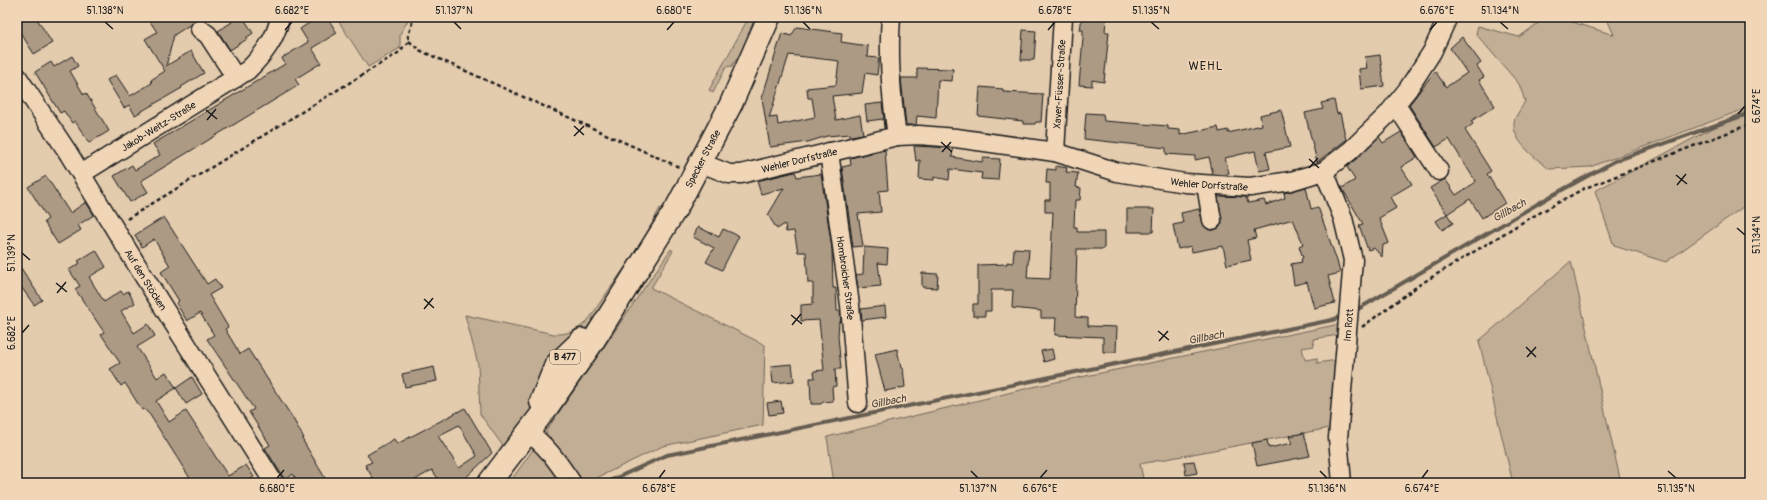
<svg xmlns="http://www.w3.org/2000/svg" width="1767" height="500" font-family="Pangolin,sans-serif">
<rect width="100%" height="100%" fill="#e3cbae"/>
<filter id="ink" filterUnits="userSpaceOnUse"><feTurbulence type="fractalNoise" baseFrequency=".025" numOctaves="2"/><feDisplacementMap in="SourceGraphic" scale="8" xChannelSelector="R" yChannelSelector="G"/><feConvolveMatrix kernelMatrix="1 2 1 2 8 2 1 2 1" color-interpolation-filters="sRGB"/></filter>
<g filter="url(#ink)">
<!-- green -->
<g fill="#c2ae95" stroke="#6f6558">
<polygon points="336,17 410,17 400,34 400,48 368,67"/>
<polygon points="749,17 759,17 748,42 732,66 726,67 713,93 709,90"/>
<path d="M1547,17h9l58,18 -8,-18h144v90l-160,60 -41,2c-14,-12 -41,-30 -34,-51 3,-5 7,-11 10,-17l-6,-17 -43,-50 2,-8 41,11z"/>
<polygon points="1750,108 1750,202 1666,262 1614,246 1595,191"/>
<path d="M660,208l4,3 -60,94 -26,34 -50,76 -25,31 -23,-32 -2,-50 -13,-49 89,19c11,1 22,-3 31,-11 6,-5 11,-15 16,-22 21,-29 43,-60 59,-93z"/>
<polygon points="671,249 673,251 651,288 765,345 763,425 663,446 586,483 577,483 547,437 546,431"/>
<polygon points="1571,261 1621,483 1523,483 1523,480 1512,479 1479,341"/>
<polygon points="1340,324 1339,335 1313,339 1314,346 1302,348 1305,360 1317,358 1317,363 1337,360 1330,428 1140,464 1144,483 834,483 827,437 1037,386"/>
<polygon points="535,447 564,483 509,483"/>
</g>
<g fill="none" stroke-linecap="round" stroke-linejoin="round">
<!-- stream -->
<g stroke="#655d51" stroke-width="4">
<polyline points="1353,312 1551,196 1615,161 1750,113"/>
<polyline points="605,483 667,455 1332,320 1343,316"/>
</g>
</g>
<!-- building -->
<g fill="#ac9a85" stroke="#1c1c1c" fill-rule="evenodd">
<polygon points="17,17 36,17 52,43 34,54 17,27"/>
<polygon points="147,17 202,17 174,35 166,66 191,51 204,73 181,87 182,88 135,115 129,105 124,108 107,80 116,75 130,96 152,83 151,80 165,71 145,39 157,32"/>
<polygon points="228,17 243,17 253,33 246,38 247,39 230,50 218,31 232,22"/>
<polygon points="318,17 327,17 337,33 312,48 321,63 295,79 299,85 141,181 148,192 130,202 114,176 132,165 135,170 160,155 153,144 285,64 282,58 308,42 300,29"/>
<polygon points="1082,17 1106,19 1105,32 1109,32 1104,82 1092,80 1092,86 1079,85 1083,38 1083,30 1080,30"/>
<path d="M797,27l45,6 -1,9 27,4 -1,11 12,1 -2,17 -12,-2 -3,20 -30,3 4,24 24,-5 3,19 -12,2 -1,-2 -23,2 -19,6 -38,5 -8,-49 20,-65 9,3zM789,55l50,6 -3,24 -29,3 1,10h4l3,19 -37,8 -1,-8 -8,1z"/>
<polygon points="1023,30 1036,31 1034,60 1021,60"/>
<polygon points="1462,37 1481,63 1477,66 1484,77 1479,80 1495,106 1471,121 1473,124 1465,130 1491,171 1487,174 1505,203 1482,218 1470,199 1447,214 1453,223 1442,230 1436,221 1447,214 1430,188 1445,179 1456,195 1476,182 1449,139 1436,147 1409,105 1435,71 1446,87 1467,73 1450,48"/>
<polygon points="1380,55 1384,86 1361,89 1359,69 1367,68 1365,57"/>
<polygon points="72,56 78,66 70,71 84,95 86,93 109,131 89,143 75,121 72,123 64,111 60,113 35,72 51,62 54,67"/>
<polygon points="917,68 953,69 952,81 938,80 936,118 917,116 916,125 906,125 901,78 917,78"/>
<polygon points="980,87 1003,89 1003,92 1043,94 1041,122 1036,122 1035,124 1023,124 1023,121 978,116"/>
<polygon points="1334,100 1337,114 1340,113 1346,140 1317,162 1305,113 1323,109 1321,103"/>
<polygon points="882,103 885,128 884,128 883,119 867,121 865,105"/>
<polygon points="1281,110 1290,147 1266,152 1270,169 1259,171 1255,151 1225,158 1229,173 1225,175 1213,174 1209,157 1195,160 1195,156 1166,154 1166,148 1084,139 1086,113 1103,114 1104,121 1168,126 1168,129 1180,130 1180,135 1218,127 1219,132 1228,130 1228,133 1262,125 1260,115"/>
<polygon points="1401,132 1417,157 1401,167 1412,184 1390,197 1396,208 1379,218 1389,243 1383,245 1382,257 1374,248 1368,250 1359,225 1363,224 1342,188 1355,180 1347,167 1379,137 1383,143"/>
<polygon points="914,146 953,148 952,157 982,162 983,158 1000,159 998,180 981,179 982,173 950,169 949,180 934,177 934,180 919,179 920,160 916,161"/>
<polygon points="885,150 888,190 879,191 881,212 858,214 863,246 853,247 842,167 851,165 850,158"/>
<polygon points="1056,166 1067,168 1066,172 1078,173 1076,187 1081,188 1080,200 1075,200 1074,227 1077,227 1077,232 1104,232 1104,249 1077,249 1075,317 1088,318 1088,326 1117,327 1116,352 1103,352 1103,337 1055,335 1056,318 1041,318 1041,311 1012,308 1013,290 991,290 991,311 985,311 985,316 973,316 973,304 978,304 978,265 1007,264 1007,262 1013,263 1014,248 1029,249 1027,278 1050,279 1053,212 1045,212 1045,200 1050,200 1050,183 1046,183 1047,169 1056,170"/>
<polygon points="795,172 797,177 821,174 832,249 833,288 836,288 837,311 840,311 841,322 839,322 838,336 841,369 835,369 836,386 832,387 833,401 823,402 821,404 811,404 810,378 815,378 814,371 824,370 819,320 801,321 801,305 813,304 813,283 808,283 806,252 798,252 794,231 786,232 785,224 777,229 768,215 784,188 761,194 757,181"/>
<polygon points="46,176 70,213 86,202 94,215 78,225 81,230 58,244 44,222 48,219 28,187"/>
<polygon points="1306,187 1311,209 1318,207 1337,261 1340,273 1328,276 1335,303 1314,308 1307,282 1294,285 1291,264 1302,262 1301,259 1303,258 1299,246 1303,244 1293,219 1254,230 1256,238 1247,240 1251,260 1227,265 1223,246 1192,252 1191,246 1178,249 1173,225 1183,223 1181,213 1199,209 1204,226 1209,230 1214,230 1219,228 1222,223 1218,196 1246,197 1248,203 1264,200 1266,205 1285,198 1284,193"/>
<polygon points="1127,209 1154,209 1153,232 1127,232"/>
<polygon points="164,217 207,284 215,279 221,288 209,295 228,327 225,329 240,354 248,349 292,417 304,438 302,439 325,478 320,483 298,483 293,474 285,480 265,448 270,445 249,412 254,409 207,339 214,335 200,313 187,321 176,303 179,301 161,272 170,266 154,239 142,247 135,235"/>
<polygon points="698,227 719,237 723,229 739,236 722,270 706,262 714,248 693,237"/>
<polygon points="864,247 888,249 887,264 878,263 881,286 858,288 856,275 863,274"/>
<polygon points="96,250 106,267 89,277 104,302 121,291 123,294 128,291 135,303 121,311 134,333 148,324 155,336 137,347 157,378 166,372 176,388 156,401 169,422 186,411 228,476 246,465 254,477 245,483 193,483 150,415 144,409 142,410 125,383 121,386 110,369 120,363 101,334 104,332 75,289 80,286 69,270 80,263 78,261"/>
<polygon points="17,262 42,300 34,305 17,281"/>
<polygon points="922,273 938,274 937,288 922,287"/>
<polygon points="885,306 886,317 862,320 861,309"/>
<polygon points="897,349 901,368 903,368 905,387 885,391 875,354"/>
<polygon points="1052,349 1054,359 1044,362 1041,351"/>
<polygon points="792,364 794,381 773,383 771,366"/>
<polygon points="434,367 437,381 405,387 402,374"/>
<polygon points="192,377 202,394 186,404 176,388"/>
<polygon points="781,401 783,413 769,415 767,403"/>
<path d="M465,408l27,45 -32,30h-19l-9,-13 -22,13h-34l-11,-18 7,-3 -5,-7 27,-16 3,5zM459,425l18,31 -18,12 -21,-32z"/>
<polygon points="1304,433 1310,456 1257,466 1252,443 1267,440 1269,448 1292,443 1290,436"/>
<polygon points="1194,461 1197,473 1186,475 1184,462"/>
</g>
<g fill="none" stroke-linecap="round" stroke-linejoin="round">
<!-- minor casing -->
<g stroke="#1c1c1c" stroke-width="21">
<g id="minor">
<path d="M891,17c-3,40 0,79 6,119"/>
<polyline points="200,29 208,35 236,78"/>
<path id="s1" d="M17,76l50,75 76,124 131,208"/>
<polyline points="1396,105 1439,171"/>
<path id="s2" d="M829,152l21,153 8,98"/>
<path id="s3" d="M1055,152l8,-135"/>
<path id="s4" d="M701,163l28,11h12l156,-38 22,-1 37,3 99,14 62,20 68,11 65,4 41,-6 33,-10 26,-20 37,-36 21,-26 24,-37 16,-35"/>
<polyline points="1324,171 1343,218 1353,260 1338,438 1342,483"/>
<path id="s5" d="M81,174l167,-104c15,-15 28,-31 32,-53"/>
<polyline points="1206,185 1212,220"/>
<path d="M527,432c20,13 32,32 45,51"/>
</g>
</g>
<!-- major casing -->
<g stroke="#1c1c1c" stroke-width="25">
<g id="major">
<polyline points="541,402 556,365 582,340"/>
<path id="s6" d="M489,483l59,-77 44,-63 85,-136 54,-103 38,-87"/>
</g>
</g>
<!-- path -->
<g stroke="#1c1c1c" stroke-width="2.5" stroke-dasharray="4 3" stroke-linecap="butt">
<polyline points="409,41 419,50 679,167"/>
<polyline points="127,219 398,53 409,41 408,36 414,17"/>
<polyline points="1362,327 1419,285 1523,222 1583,189 1750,124"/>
</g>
<!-- minor -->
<use href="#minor" stroke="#f0d6b7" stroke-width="18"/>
<!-- major -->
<use href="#major" stroke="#f0d6b7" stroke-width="22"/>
</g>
</g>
<!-- ticks -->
<path fill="none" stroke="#1c1c1c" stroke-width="1.5" d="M105,22l8,7M454,22l7,7M803,22l7,7M1151,22l8,7M1500,22l8,7M285,30l7,-8M667,30l7,-8M1048,30l7,-8M1430,30l7,-8M206,110l11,9M1738,114l7,-8M207,120l9,-11M574,126l10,9M574,136l10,-10M941,142l11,10M942,152l9,-10M1309,159l10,9M1309,168l9,-10M1676,175l11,9M1677,185l9,-11M1737,228l8,7M22,253l8,7M56,283l11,9M57,293l9,-11M424,299l10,9M424,309l9,-11M791,315l11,9M792,325l9,-11M1158,331l11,9M22,333l7,-8M1159,341l9,-10M1526,347l10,10M1527,357l9,-10M971,471l7,7M1320,471l7,7M1668,471l8,7M277,478l7,-8M659,478l6,-8M1040,478l7,-8M1422,478l6,-8"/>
<g text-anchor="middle" stroke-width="3" stroke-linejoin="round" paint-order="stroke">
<!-- shield labels -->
<rect fill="#f0d6b7" stroke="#5c544a" stroke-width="1" x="550" y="350" width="30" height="14" rx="3"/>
<g font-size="9" font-weight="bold" fill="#1c1c1c">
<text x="565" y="360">B 477</text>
</g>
<!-- street labels -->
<g font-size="10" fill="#1c1c1c" stroke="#f0d6b7">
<text dy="4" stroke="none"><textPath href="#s3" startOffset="68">Xaver-Füsser-Straße</textPath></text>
<text dy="4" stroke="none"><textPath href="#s5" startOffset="91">Jakob-Weitz-Straße</textPath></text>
<text dy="4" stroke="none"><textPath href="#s6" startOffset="389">Specker Straße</textPath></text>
<text dy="4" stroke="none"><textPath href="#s4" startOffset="102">Wehler Dorfstraße</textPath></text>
<text dy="4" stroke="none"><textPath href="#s4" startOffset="520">Wehler Dorfstraße</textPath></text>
<text dy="4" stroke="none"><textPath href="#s2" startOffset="127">Hombroicher Straße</textPath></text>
<text dy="4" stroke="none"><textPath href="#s1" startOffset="241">Auf den Stöcken</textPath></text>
<text transform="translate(1348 325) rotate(-85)" y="4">Im Rott</text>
</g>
<!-- water labels -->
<g font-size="11" font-style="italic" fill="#4d4740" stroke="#f0d6b7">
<text transform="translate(1509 210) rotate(-29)" y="4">Gillbach</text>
<text transform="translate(1206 337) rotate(-11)" y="4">Gillbach</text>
<text transform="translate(888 401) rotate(-11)" y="4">Gillbach</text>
</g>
<!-- quarter labels -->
<g font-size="12" letter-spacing="1" fill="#1c1c1c" stroke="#f0d6b7">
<text x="1206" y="70">WEHL</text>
</g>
</g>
<!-- margin -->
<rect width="1767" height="500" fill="none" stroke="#f0d6b7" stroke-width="44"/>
<rect x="22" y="22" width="1723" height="456" fill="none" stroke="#1c1c1c" stroke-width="1.5"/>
<g font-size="10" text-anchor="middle" fill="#1c1c1c">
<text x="105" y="14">51.138°N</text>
<text x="292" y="14">6.682°E</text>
<text x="454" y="14">51.137°N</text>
<text x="674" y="14">6.680°E</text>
<text x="803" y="14">51.136°N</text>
<text x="1055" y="14">6.678°E</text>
<text x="1151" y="14">51.135°N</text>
<text x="1437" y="14">6.676°E</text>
<text x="1500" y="14">51.134°N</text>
<text transform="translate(1756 106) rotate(-90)" y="4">6.674°E</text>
<text transform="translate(1756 235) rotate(-90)" y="4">51.134°N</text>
<text transform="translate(11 253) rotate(-90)" y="4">51.139°N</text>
<text transform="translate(11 333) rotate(-90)" y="4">6.682°E</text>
<text x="277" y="492">6.680°E</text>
<text x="659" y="492">6.678°E</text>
<text x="978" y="492">51.137°N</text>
<text x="1040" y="492">6.676°E</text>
<text x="1327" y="492">51.136°N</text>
<text x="1422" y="492">6.674°E</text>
<text x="1676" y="492">51.135°N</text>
</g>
</svg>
